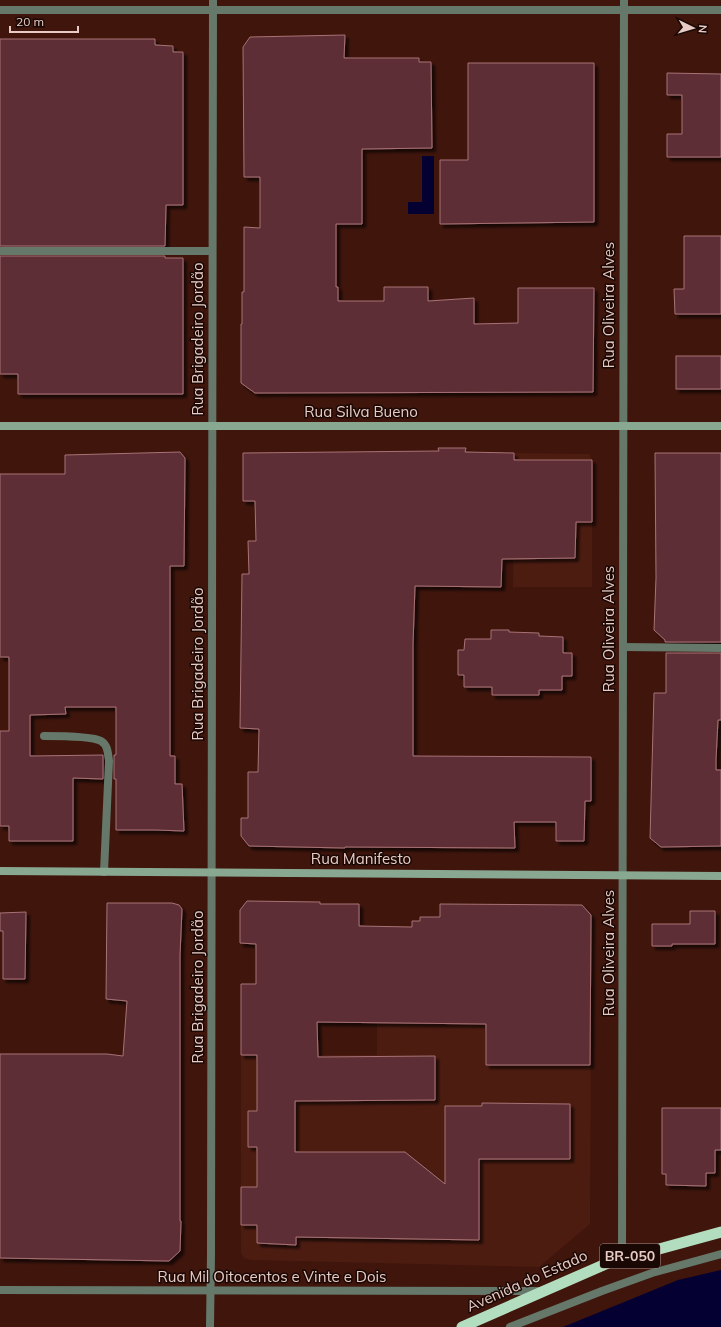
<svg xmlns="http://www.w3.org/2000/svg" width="721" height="1327" font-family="Mulish,sans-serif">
<defs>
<filter id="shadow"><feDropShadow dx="3.5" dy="3.5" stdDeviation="1" flood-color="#0009"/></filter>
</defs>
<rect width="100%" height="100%" fill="#3f150c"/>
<!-- built -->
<g fill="#4d1c11">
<polygon points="514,453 589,454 592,460 592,587 513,587"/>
<polygon points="377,1023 591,1024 590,1224 539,1267 251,1260 244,1258 241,1253 241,1055 377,1055"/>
</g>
<!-- water -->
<g fill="#050032">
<polygon points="422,156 434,156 434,214 408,214 408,202 422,202"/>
<polygon points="721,1270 721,1327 563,1327 678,1280"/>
</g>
<!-- building -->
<g fill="#5d2f34" stroke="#a77276" filter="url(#shadow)">
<polygon points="345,35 344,58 419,58 419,62 431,62 432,148 362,149 362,224 336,224 336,287 338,287 338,301 384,301 384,287 428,287 428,301 474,298 474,324 518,323 518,288 594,288 593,392 255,393 241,383 241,324 242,324 242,292 244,292 244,227 260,228 260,177 244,177 243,47 250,37"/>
<polygon points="0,39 155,39 155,45 173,46 173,52 183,52 183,205 166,205 165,246 0,246"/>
<polygon points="468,63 594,63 594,222 440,224 440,160 468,160"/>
<polygon points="667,73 721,74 721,157 667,157 667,134 682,134 682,95 667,95"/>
<polygon points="684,236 721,236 721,314 675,314 674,289 684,289"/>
<polygon points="0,256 165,256 165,258 183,258 183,394 18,394 18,374 0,374"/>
<rect x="676" y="356" width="45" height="33"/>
<polygon points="438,448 466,448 465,452 514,453 514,460 592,460 592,522 576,522 575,558 502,559 501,587 415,586 413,644 413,756 591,757 591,801 585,801 584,841 556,841 556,822 514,822 515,848 345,847 345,848 249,846 241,836 241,818 248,818 248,772 258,772 259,729 240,728 242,574 249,574 248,541 256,541 255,501 243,501 243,453 439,451"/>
<polygon points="180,452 185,458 184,566 170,566 170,756 175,756 175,784 182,784 184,831 156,830 116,830 116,779 114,779 114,755 116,755 116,707 65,707 66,714 30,715 30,756 103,755 103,779 73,778 73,841 9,841 9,826 0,826 0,731 9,731 9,657 0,657 0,474 65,474 65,455"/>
<polygon points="655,453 721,453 721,642 665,642 665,640 654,630 656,578"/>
<polygon points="491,630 509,630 509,632 539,633 539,636 563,637 563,653 572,653 572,676 562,676 562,690 539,690 539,695 492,695 492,687 464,687 464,675 458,675 458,650 464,650 465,639 491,639"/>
<polygon points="666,653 721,653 721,720 718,720 716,759 716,770 721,770 721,846 661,847 650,838 654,693 666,693"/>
<polygon points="247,901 320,902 320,904 359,904 359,926 412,927 412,921 420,921 420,917 440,917 440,904 582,905 591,915 590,1065 486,1065 486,1024 317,1022 318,1057 435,1056 435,1100 295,1101 295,1152 405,1152 445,1184 445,1106 482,1106 482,1103 570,1104 570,1159 479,1159 479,1240 296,1237 296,1245 257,1243 257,1225 241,1225 241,1187 257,1187 257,1147 248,1147 248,1111 257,1111 257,1055 241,1055 241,984 256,984 256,944 240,943 240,910"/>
<polygon points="107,903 172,903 179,905 182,909 180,955 180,1221 181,1221 180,1251 169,1261 0,1258 0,1054 107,1054 123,1056 127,1001 106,999"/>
<polygon points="690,911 715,911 715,944 672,944 672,946 652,946 652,924 690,924"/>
<polygon points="26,912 25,979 3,979 3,931 0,931 0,913"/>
<polygon points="662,1108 721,1108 721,1150 715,1150 715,1173 706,1173 706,1186 666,1185 666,1174 662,1174"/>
</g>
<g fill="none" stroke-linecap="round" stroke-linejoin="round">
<!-- service -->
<g stroke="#65786a" stroke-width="8">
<path d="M44,736c12,0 48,0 57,5 7,4 7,13 8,20l-5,111"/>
<polyline points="510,1327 602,1291 652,1273 721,1254"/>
</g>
<!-- minor -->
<g stroke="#65786a" stroke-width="8">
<polyline points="0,251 212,251"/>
<polyline points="623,647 721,648"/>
<polyline points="622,1258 624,0"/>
<polyline points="0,1290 541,1291"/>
<polyline points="210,1327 211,1255 213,0"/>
</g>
<!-- tertiary -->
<polyline stroke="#65786a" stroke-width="8" points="0,10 721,10"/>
<!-- secondary -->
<g stroke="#89a892" stroke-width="8">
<polyline points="0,426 721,426"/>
<polyline points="0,871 721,876"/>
</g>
<!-- trunk -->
<polyline stroke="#b2debf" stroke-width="11" points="462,1327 608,1263 721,1232"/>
</g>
<g text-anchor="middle" stroke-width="3" stroke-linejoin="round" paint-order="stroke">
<!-- shield labels -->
<rect fill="#1a0805" stroke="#aa908b" stroke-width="1" x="600" y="1244" width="60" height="24" rx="3"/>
<g font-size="14" font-weight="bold" fill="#e8cbc4">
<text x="630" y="1261">BR-050</text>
</g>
<!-- street labels -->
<g font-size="15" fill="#e8cbc4" stroke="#1a0805">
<text transform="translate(609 305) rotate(-90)" y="5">Rua Oliveira Alves</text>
<text transform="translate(198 339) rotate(-90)" y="5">Rua Brigadeiro Jordão</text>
<text x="361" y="417">Rua Silva Bueno</text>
<text transform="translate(609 629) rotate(-90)" y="5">Rua Oliveira Alves</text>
<text transform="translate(198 664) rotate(-90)" y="5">Rua Brigadeiro Jordão</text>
<text x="361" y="864">Rua Manifesto</text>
<text transform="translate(609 953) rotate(-90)" y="5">Rua Oliveira Alves</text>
<text transform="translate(198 987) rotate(-90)" y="5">Rua Brigadeiro Jordão</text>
<text x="272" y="1282">Rua Mil Oitocentos e Vinte e Dois</text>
<text transform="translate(527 1281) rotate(-24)" y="5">Avenida do Estado</text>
</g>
</g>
<!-- north arrow -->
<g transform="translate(693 28) rotate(95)" stroke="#1a0805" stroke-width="3" paint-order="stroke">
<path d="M0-3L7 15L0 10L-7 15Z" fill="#e8cbc4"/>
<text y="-6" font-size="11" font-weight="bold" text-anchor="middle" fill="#e8cbc4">N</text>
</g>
<!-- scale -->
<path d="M10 26v6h68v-6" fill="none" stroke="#e8cbc4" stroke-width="2"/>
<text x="16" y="26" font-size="12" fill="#e8cbc4" stroke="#1a0805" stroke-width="3" paint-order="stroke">20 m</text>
</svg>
